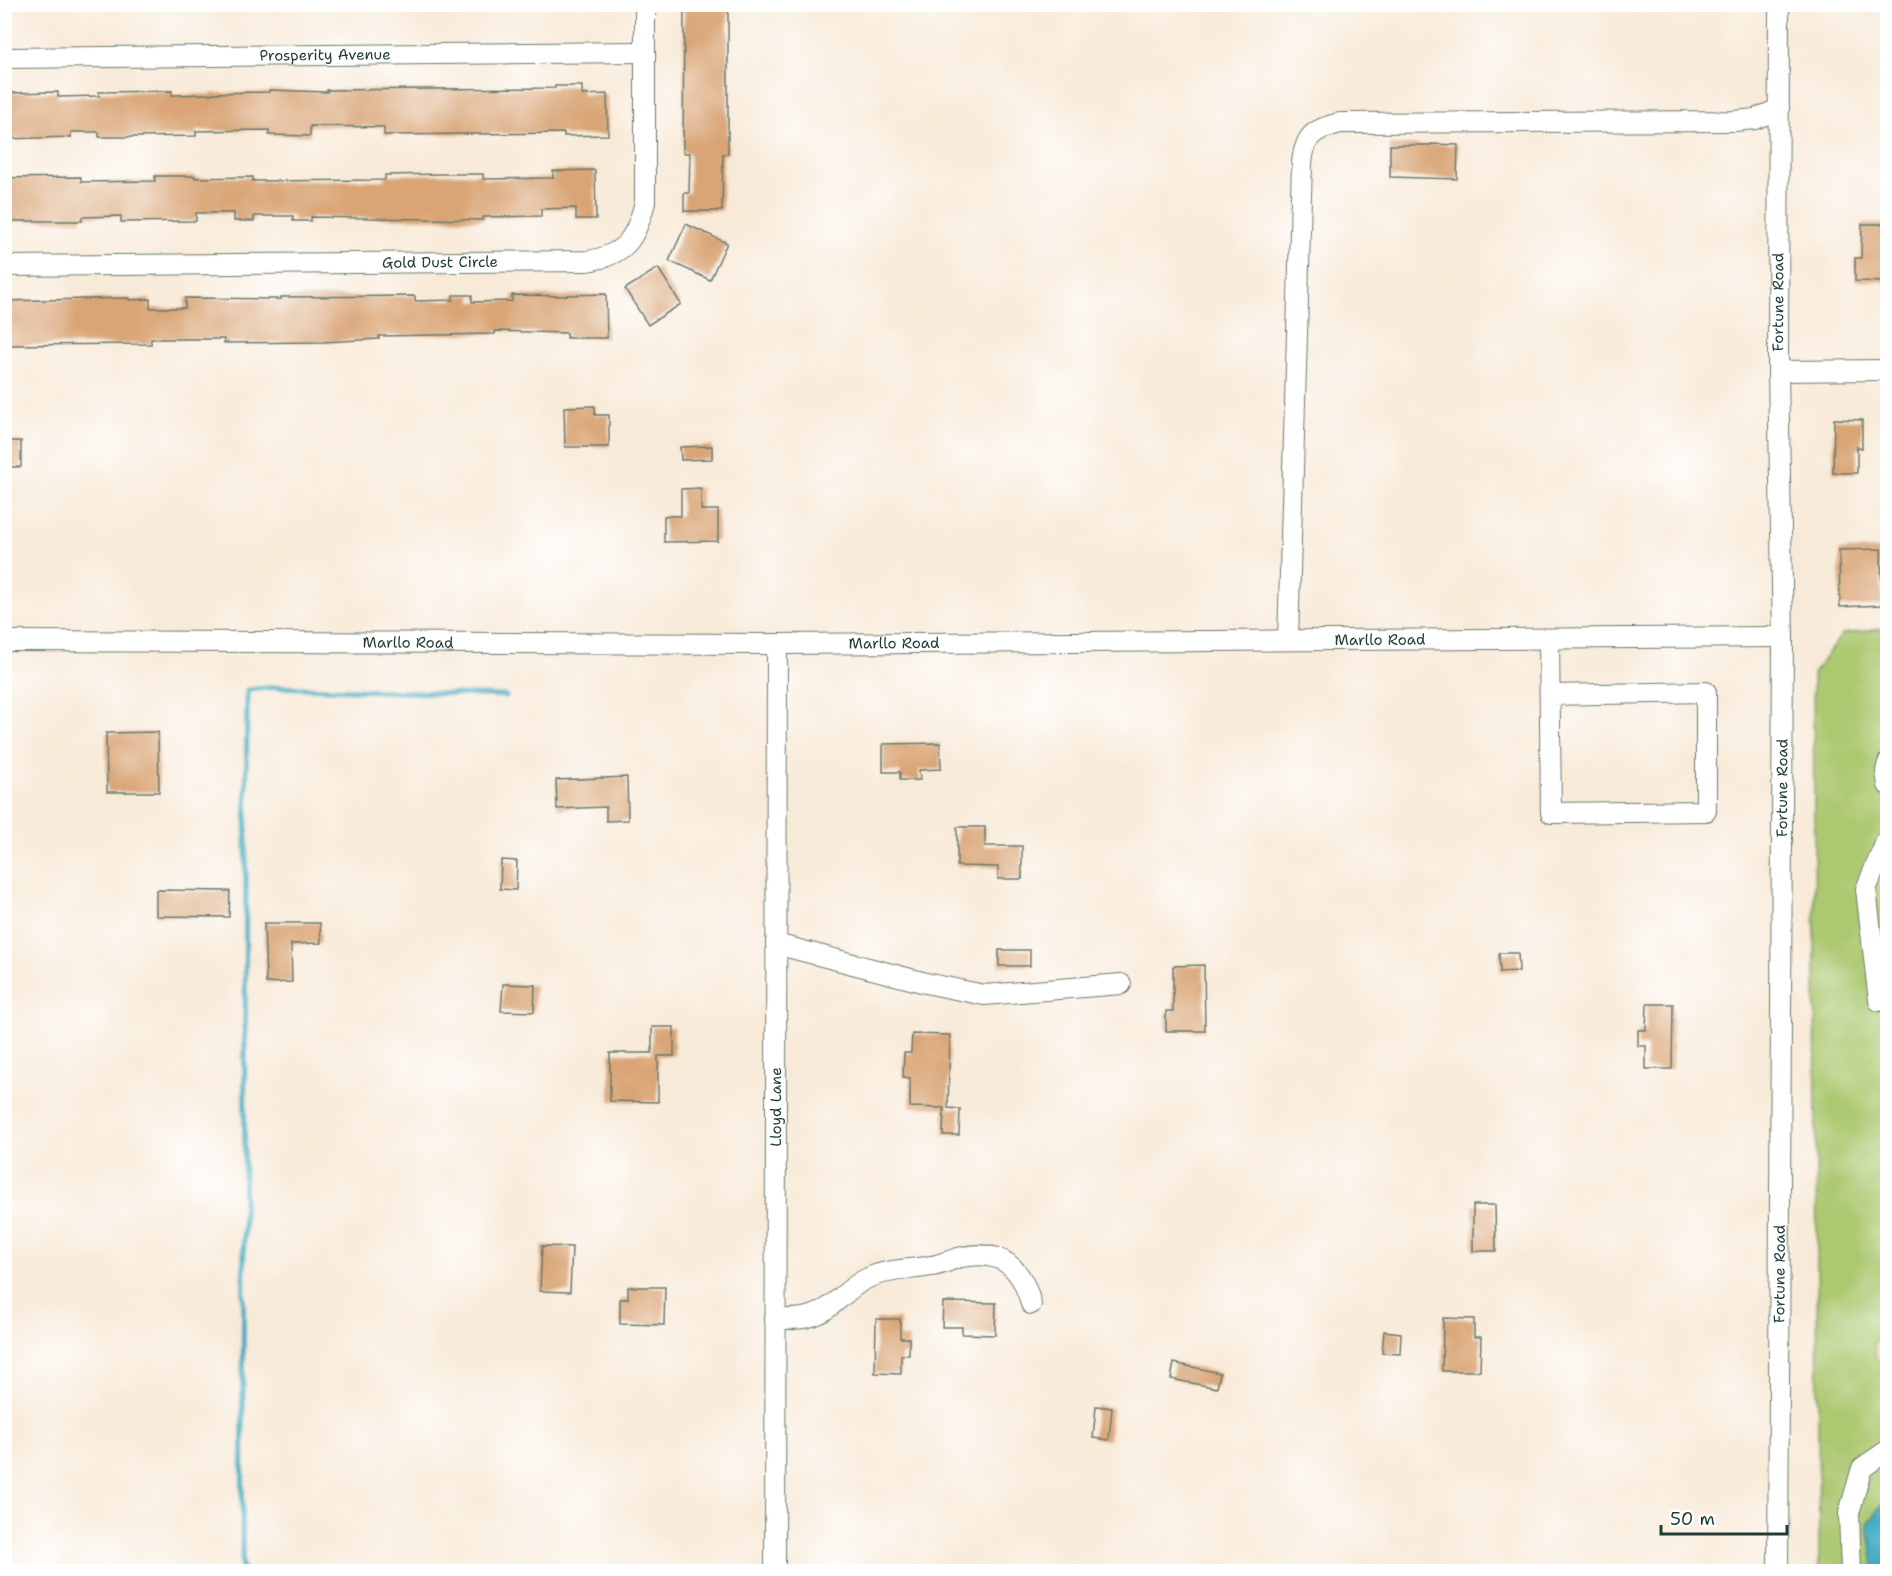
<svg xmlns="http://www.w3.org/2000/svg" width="1892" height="1576" font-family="'Shantell Sans',sans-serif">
<rect width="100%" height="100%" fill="#fff"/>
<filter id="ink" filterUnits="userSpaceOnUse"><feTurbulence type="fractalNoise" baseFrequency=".0167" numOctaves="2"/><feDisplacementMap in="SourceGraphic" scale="12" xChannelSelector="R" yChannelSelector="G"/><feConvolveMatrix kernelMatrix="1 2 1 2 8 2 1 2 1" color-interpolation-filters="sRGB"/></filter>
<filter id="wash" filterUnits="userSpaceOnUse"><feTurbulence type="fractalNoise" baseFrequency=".008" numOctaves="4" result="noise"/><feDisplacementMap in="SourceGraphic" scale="24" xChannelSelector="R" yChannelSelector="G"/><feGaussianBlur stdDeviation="1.35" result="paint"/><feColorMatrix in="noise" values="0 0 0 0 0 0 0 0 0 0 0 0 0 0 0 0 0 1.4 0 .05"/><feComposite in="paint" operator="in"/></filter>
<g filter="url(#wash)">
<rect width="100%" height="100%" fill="#f8ead8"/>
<!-- green -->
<polygon fill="#acc86f" stroke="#668252" stroke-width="1.5" points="1880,629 1887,630 1887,1571 1819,1571 1813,674 1842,634"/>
<!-- sand -->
<polygon fill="#eeda9e" stroke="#868c69" stroke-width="1.5" points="1881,1340 1887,1348 1887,1367 1876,1359 1873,1343"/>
<!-- water -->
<polygon fill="#44acc3" stroke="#32747c" stroke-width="1.5" points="1887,1497 1887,1571 1875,1571 1868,1525"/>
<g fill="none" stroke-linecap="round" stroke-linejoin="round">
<!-- stream -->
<polyline stroke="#44acc3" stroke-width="5" points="242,1572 247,690 278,687 506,696"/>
</g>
<g id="blocks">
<!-- building -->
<g fill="#d9a576">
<polygon points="684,4 728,4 728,154 723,154 722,211 684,211 684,193 689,193 690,153 683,153"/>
<polygon points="555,86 582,86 582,95 607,94 608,135 564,136 564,133 384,135 384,127 310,126 310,136 269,135 269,130 196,131 196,136 133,137 99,137 99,132 71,132 71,137 4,139 4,93 58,92 58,97 99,96 99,92 172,91 172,95 212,94 212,93 269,92 269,90 327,92 327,90 555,88"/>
<polygon points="1431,144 1458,145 1457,179 1390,177 1390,145 1431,145"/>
<polygon points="595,170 596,219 576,219 576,208 541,209 541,216 483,217 483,220 311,217 311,221 293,221 293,216 254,216 254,221 234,221 234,213 196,213 196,221 121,222 121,216 82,217 82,221 4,221 4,178 81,177 81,182 155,181 155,176 195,176 195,178 253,177 253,181 385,180 385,175 445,174 483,174 483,179 553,178 553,171"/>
<polygon points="686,224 727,243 710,280 669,261"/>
<polygon points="1862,224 1887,224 1887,282 1855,281 1855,258 1861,258"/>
<polygon points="658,268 681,304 648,325 625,289"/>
<polygon points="606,294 607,338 567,338 567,333 495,331 495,334 379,336 379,339 323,342 224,343 224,339 151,339 151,344 4,345 4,301 129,298 129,300 150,299 150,308 185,308 185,298 281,299 281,297 415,296 415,301 453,300 453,295 472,295 472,302 512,301 512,295 567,296 567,295"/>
<polygon points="595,406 595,415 609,415 609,447 565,447 564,407"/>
<polygon points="1834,419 1862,420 1862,448 1857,447 1857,473 1833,473"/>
<rect x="4" y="441" width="17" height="26"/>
<polygon points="712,446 712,459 681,460 680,447"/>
<polygon points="701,488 701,510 718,510 718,541 664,542 664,516 681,516 681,489"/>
<polygon points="1881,549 1882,605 1840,607 1839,550"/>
<polygon points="158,732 159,792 107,792 106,733"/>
<polygon points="940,743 941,769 919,770 920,780 900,780 900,772 883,772 883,744"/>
<polygon points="627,777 628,820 606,821 606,807 557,809 556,780"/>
<polygon points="957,827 985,827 985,846 1022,846 1022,879 998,879 998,867 957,866"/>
<polygon points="501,860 517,861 516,890 500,889"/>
<polygon points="156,890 230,891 229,917 156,916"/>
<polygon points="264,923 320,923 321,943 291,944 292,982 266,983"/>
<rect x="999" y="950" width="31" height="16"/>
<polygon points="1499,953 1518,953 1519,971 1500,972"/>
<polygon points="1204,965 1205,1031 1166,1031 1166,1011 1173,1011 1173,966"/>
<polygon points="503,984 535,985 534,1012 501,1011"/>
<polygon points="1647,1004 1673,1004 1672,1069 1646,1069 1646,1046 1638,1046 1638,1030 1646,1030"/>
<polygon points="652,1027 674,1027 674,1056 658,1056 658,1102 610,1101 610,1053 652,1053"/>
<polygon points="912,1034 950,1035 948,1108 960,1109 959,1135 943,1135 944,1108 910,1107 910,1078 903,1077 904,1053 911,1053"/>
<polygon points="1473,1205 1495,1205 1496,1251 1473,1251"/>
<polygon points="542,1246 572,1247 570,1292 540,1291"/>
<polygon points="628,1287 665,1287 664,1325 620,1324 620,1299 628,1299"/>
<polygon points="943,1302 996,1303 995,1335 962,1334 962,1327 942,1327"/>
<polygon points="1443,1318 1474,1319 1474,1337 1481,1337 1480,1371 1442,1371"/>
<polygon points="876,1319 900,1319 900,1338 909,1338 909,1355 901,1355 901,1374 875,1373"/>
<polygon points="1384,1331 1401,1333 1400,1354 1382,1353"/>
<polygon points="1174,1363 1220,1373 1217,1388 1171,1379"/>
<polygon points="1096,1406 1112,1408 1109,1440 1093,1438"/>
</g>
</g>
</g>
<g filter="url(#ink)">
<use href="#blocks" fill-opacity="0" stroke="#6b7a6d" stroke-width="1.5"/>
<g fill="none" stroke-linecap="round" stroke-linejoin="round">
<!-- minor casing -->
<g stroke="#6b7a6d" stroke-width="22">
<g id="minor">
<path id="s1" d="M4,58l641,-6"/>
<path id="s2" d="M4,266l583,-5c39,-6 49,-23 58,-59v-198"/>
<polyline points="1778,371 1888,370"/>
<polyline points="1549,639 1551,813 1706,811 1706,692 1550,695"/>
<path d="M1288,640l14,-477c3,-28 11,-33 38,-40l394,-2 21,-2 24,-10"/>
<path id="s3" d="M4,641l773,3 1006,-7"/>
<polyline points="1888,763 1886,771 1888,785"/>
<polyline points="776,944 926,983 984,995 1121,984"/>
<polyline points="1879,1001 1866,889 1888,837"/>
<path d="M775,1319c12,0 25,1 37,-3 22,-7 35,-29 56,-38 19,-9 43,-8 63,-12 11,-1 20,-7 31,-9 39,-8 60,10 69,47"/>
<path id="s4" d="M775,1572l2,-928"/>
<path id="s5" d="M1778,1572l5,-935 -5,-266 1,-367"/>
<polyline points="1851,1572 1849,1513 1862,1468 1888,1450"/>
</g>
</g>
<!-- minor -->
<use href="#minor" stroke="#fff" stroke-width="20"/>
</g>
</g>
<g text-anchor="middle" stroke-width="6" stroke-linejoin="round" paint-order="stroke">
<!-- street labels -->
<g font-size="15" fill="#1f3d34" stroke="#fff">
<text dy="5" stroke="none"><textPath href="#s1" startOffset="321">Prosperity Avenue</textPath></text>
<text dy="5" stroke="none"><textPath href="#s2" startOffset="436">Gold Dust Circle</textPath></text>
<text dy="5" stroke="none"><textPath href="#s5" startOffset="1270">Fortune Road</textPath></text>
<text dy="5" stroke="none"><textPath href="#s3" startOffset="1376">Marllo Road</textPath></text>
<text dy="5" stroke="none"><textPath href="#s3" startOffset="404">Marllo Road</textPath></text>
<text dy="5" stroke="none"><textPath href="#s3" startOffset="890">Marllo Road</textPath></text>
<text dy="5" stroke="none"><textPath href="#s5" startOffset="784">Fortune Road</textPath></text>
<text dy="5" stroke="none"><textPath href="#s4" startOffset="465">Lloyd Lane</textPath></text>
<text dy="5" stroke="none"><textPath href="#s5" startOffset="298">Fortune Road</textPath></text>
</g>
</g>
<!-- margin -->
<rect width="1892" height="1576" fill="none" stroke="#fff" stroke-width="24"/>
<!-- scale -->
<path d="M1661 1525v9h126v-9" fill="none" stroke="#1f3d34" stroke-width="3"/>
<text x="1670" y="1525" font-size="18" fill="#1f3d34" stroke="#ffffff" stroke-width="4.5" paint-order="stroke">50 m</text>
</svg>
